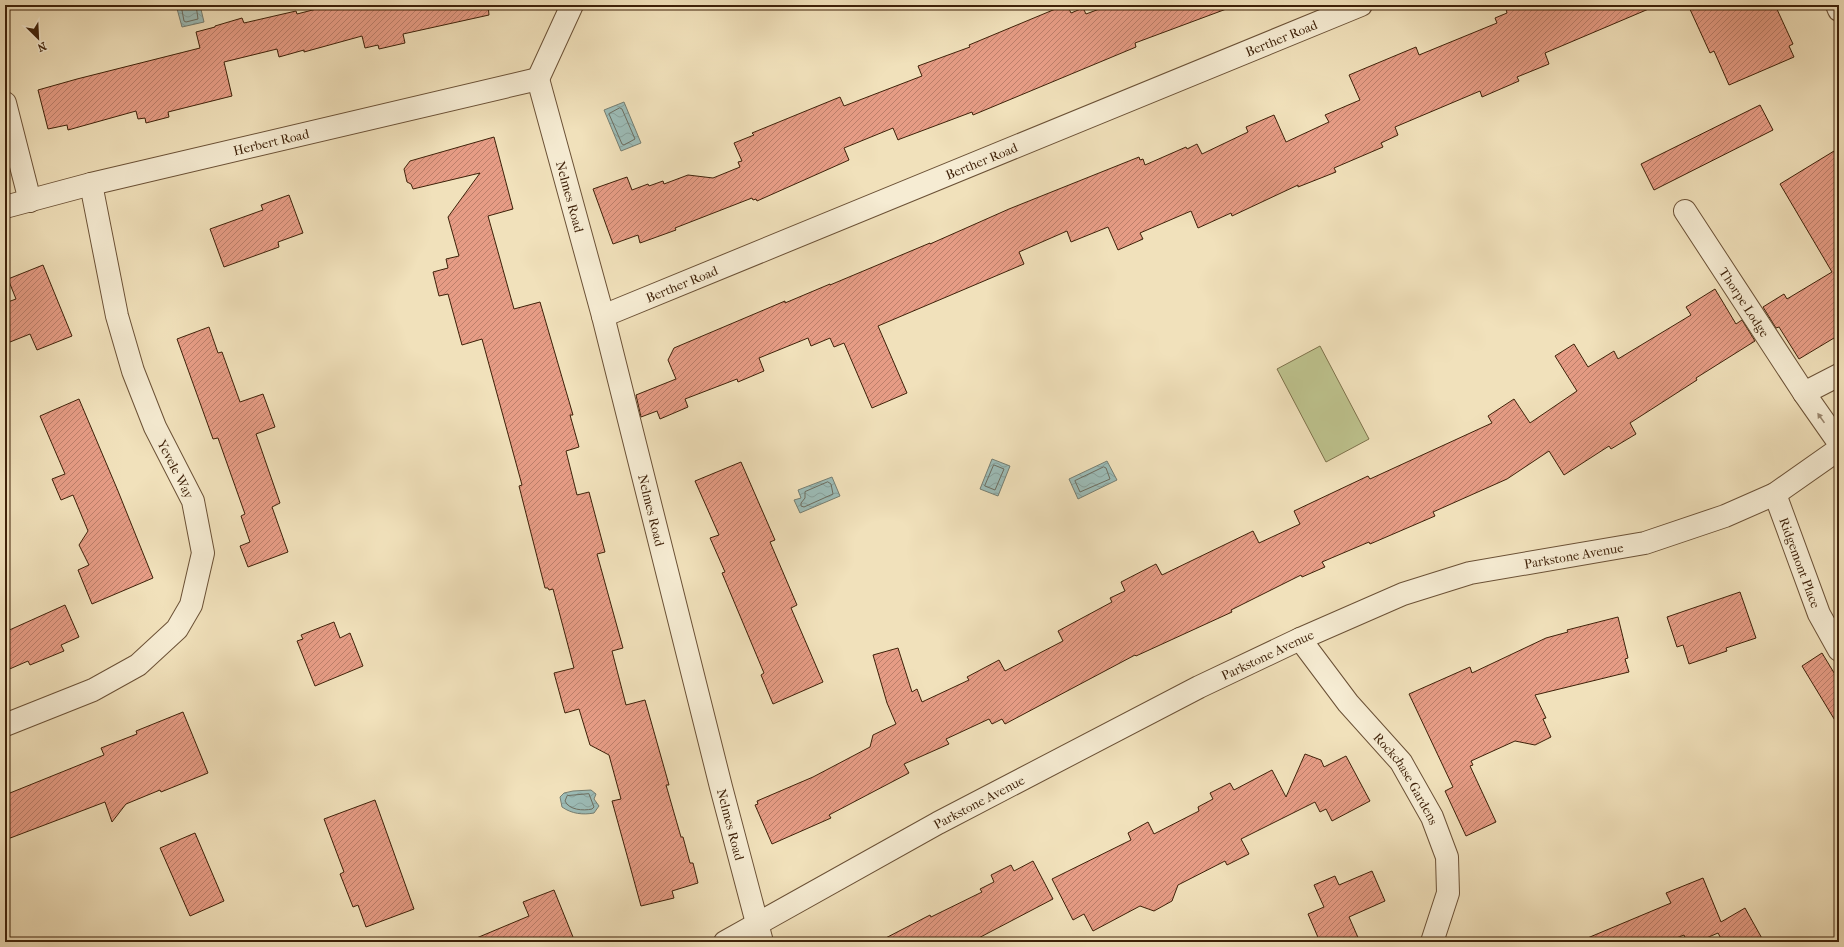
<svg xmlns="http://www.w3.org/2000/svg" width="1844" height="947" font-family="'IM FELL French Canon',serif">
<defs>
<pattern id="water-waves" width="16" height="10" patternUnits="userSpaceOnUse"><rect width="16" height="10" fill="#9cbcb7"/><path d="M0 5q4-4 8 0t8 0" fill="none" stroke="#87a19c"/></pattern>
<pattern id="building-hatch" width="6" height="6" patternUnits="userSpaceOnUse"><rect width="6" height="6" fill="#e69c85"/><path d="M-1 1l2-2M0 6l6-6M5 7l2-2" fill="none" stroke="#bc7f6b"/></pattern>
</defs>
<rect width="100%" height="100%" fill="#f1e1bb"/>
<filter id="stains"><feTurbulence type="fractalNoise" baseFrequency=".005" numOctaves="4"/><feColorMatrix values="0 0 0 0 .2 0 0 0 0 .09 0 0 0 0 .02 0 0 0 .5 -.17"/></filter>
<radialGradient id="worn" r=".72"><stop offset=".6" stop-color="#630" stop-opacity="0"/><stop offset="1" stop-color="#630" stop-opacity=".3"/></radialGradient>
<!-- pitch -->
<polygon fill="#bdc28d" stroke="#7e724b" points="1320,346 1369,439 1326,462 1277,369"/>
<!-- water -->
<g fill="url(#water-waves)" stroke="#767e71">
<polygon points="176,5 200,5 204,22 182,27"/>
<polygon points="624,102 641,143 621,151 604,110"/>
<polygon points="992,459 1010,466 998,496 980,489"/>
<polygon points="1107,461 1117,480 1078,499 1069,479"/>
<polygon points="832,477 840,496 800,513 794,500 801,498 798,490"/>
<path d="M591,790l5,4 -2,5 5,7 -5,7c-11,2 -22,1 -32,-6l-2,-10 4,-4 9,-2z"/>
</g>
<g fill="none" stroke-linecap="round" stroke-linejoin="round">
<!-- shore -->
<g stroke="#6d6e60" stroke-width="1">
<polyline points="181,5 184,21 186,22 198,19 196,5"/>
<polygon points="620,108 622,109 635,139 624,145 622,144 609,114"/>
<polygon points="994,465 1004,469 995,490 985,486"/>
<polygon points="1104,467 1106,468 1110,479 1080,492 1075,481"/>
<polygon points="828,482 831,484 833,494 804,507 801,506 801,503 805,498 805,492"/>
<path d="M589,794l5,13 -2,2c-9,2 -23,1 -27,-8l2,-5z"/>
</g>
</g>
<!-- building -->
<g fill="url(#building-hatch)" stroke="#3e2109">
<polygon points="332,5 488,5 489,15 403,34 405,43 379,49 378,45 365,48 362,36 304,52 304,50 279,57 277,49 224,62 232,96 168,112 169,117 146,123 145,118 138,119 136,111 68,130 67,125 48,129 38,90 77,79 200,48 196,32 215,27 215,26 242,18 244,23 296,11 297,14"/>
<polygon points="1065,5 1067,5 1071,13 1083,8 1086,14 1110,5 1229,5 1229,8 1135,43 1136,47 973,115 972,112 900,139 898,140 893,128 844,148 849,160 757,201 756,199 753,200 752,198 675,228 676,230 640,243 638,235 613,244 593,189 627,177 632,190 648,184 649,186 663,181 664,184 688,175 713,178 740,167 738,162 742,161 734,143 754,135 752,133 840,97 844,106 922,76 918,66 970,47 969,45"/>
<polygon points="1505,5 1658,5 1545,53 1549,64 1517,77 1519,81 1482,97 1480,91 1395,127 1398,135 1381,143 1383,147 1334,168 1336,172 1298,187 1298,185 1232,216 1231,213 1198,228 1191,211 1140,233 1143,239 1118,250 1108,227 1071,242 1067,231 1019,252 1024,264 878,326 907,393 872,408 844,343 834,347 830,338 811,346 808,338 759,358 764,371 738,382 737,379 685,399 688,407 660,419 657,411 641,417 636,395 676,379 668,360 674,348 785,301 785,303 830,284 830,285 930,243 930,244 1009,209 1139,157 1140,160 1143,159 1145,165 1186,147 1187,149 1197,144 1202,154 1248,132 1246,127 1274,115 1286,142 1329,122 1325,115 1360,100 1349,75 1416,47 1419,55 1497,23 1495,18 1507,13"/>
<polygon points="1688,5 1775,5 1793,44 1789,46 1794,57 1729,85 1714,51 1710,53"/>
<polygon points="1760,105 1773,130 1654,190 1641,164"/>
<polygon points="494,137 513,209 488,216 514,309 540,302 573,415 570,415 579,447 566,451 577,495 589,492 605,552 597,554 623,648 612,651 626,705 645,700 669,785 666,785 681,837 683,837 690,863 693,863 698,883 672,891 674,898 641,906 612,801 621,799 609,755 590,745 579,709 565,713 554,673 574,668 553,589 549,590 548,588 545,588 519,486 522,485 482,339 462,345 448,294 439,296 433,272 448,268 446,259 459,256 448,217 480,173 413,189 411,184 407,182 404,169 410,161"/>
<polygon points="1839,148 1839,335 1799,359 1779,327 1776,328 1763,307 1784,294 1787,299 1832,272 1780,184"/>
<polygon points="289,195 303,233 278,242 279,247 224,267 210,229 263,210 261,205"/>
<polygon points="43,265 72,336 37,350 30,334 5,344 5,303 16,299 8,279"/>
<polygon points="1715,289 1736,324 1742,320 1755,341 1696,378 1697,380 1630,423 1636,434 1611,449 1609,446 1564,475 1549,451 1507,479 1433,512 1435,516 1370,544 1369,542 1322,562 1325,567 1302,577 1301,575 1231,610 1232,612 1136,656 1135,655 1005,724 1002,719 992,724 989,719 946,739 949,744 904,764 909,773 829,815 831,818 772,844 755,805 758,804 757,801 813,777 870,747 873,735 896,724 887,703 873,655 898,648 912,692 917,689 922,702 969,680 967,677 999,660 1005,671 1063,641 1058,631 1112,602 1110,598 1125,591 1121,582 1156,564 1162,575 1253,531 1259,543 1300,524 1294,511 1368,476 1370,479 1492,423 1488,416 1514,399 1530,423 1577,391 1555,356 1574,344 1588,367 1614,351 1618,359 1691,315 1686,307"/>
<polygon points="209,327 218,353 222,352 240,402 263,394 275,427 256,434 280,503 272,507 288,552 248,567 240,546 250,542 241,516 245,514 218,438 213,439 177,339"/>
<polygon points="79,399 118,491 153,578 92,604 78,570 89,565 79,545 88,531 73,495 61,500 52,479 65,474 40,416"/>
<polygon points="741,462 775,540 770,542 797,605 791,608 823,682 773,704 761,675 764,673 722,573 725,572 710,538 719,535 695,481"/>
<polygon points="1740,592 1756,638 1726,648 1727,651 1689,664 1683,645 1677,647 1667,617"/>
<polygon points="65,605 79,637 61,645 64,651 30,665 28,661 5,671 5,632"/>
<polygon points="1618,617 1628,658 1625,659 1629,672 1535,695 1546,718 1543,719 1551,737 1535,745 1515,741 1471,761 1473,765 1470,766 1496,822 1466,836 1445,791 1453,787 1409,694 1470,667 1472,673 1546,638 1568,632 1567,630"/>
<polygon points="334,622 340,638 350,633 363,666 315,686 297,641 303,639 301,635"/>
<polygon points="1822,653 1839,681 1839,727 1802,666"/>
<polygon points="183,712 208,773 161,792 160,790 126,804 112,822 105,802 5,840 5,795 104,755 101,748 137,734 136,731"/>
<polygon points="1305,754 1321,760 1324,767 1346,756 1370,801 1332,821 1326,809 1320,812 1315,802 1241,839 1249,854 1227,865 1225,861 1178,885 1172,901 1154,911 1140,906 1093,931 1084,914 1073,920 1052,879 1131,840 1128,833 1148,822 1154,834 1199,811 1198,807 1213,799 1210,793 1230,783 1234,790 1272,770 1286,797"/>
<polygon points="375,800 414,909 366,927 358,905 353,907 340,874 344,872 324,819"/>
<polygon points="195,833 224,901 190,916 160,848"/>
<polygon points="1033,861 1053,899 971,942 878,942 930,915 931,917 982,892 980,889 994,882 991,875 1011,865 1014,871"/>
<polygon points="1372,871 1385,901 1349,917 1360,942 1320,942 1308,914 1324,907 1314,885 1335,876 1339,885"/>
<polygon points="1703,878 1721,922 1745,908 1764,942 1723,942 1718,933 1697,942 1687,942 1684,935 1666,942 1578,942 1671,903 1666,893"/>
<polygon points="554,890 575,942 467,942 529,916 523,902"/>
</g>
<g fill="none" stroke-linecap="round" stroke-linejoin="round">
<!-- minor casing -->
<g stroke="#6b5136" stroke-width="24">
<g id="minor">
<polyline points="1837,5 1839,10"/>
<path id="s1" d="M538,79l65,237 118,471 41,155"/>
<polyline points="538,79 572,5"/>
<polyline points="5,103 30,201"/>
<path id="s2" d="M5,207l86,-23 447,-105"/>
<path id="s3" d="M1685,211l119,182 35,50"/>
<path id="s4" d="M603,316l758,-311"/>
<polyline points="1804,393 1839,375"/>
<path id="s5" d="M1775,494l44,120 20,36"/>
<path id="s6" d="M1300,639l48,64 53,59 31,55 15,40 1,36 -16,49"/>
<polyline points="5,725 93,690 138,665 177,629 191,605 203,553 193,501 155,427 133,371 117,316 91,184"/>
<path id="s7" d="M725,942l213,-119 261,-136 101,-48 103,-45 67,-21 175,-30 80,-27 50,-22 64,-45"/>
</g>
</g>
<!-- minor -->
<use href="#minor" stroke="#f6ecd3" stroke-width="22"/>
</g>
<!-- one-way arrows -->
<defs><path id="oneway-solid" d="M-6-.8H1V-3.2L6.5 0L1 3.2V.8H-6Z"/></defs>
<use fill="#9a866e" href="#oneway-solid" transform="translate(1821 418) rotate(-125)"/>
<g text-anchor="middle" stroke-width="3" stroke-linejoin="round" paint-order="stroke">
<!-- street labels -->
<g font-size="13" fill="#3e2109" stroke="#f6ecd3">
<text dy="5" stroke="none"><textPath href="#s4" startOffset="733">Berther Road</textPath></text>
<text dy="5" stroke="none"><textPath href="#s2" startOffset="274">Herbert Road</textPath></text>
<text dy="5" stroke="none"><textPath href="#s4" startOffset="409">Berther Road</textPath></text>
<text dy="5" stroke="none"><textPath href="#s1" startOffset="122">Nelmes Road</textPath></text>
<text dy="5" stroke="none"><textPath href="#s4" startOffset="85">Berther Road</textPath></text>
<text dy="5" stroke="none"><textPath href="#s3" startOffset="109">Thorpe Lodge</textPath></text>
<text transform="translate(176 469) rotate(63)" y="5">Yevele Way</text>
<text dy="5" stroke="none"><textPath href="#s1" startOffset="446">Nelmes Road</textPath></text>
<text dy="5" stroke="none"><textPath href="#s7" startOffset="938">Parkstone Avenue</textPath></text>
<text dy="5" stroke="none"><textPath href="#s5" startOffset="73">Ridgemont Place</textPath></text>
<text dy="5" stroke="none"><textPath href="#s7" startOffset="614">Parkstone Avenue</textPath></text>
<text dy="5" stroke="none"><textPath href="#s6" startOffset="176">Rockchase Gardens</textPath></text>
<text dy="5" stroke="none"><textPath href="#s7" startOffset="290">Parkstone Avenue</textPath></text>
<text dy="5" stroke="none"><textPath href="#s1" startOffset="770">Nelmes Road</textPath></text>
</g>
</g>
<!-- margin -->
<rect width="1844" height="947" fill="none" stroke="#f1e1bb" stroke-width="20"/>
<rect x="6" y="6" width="1832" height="935" fill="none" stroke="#3e2109" stroke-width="2"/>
<rect x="10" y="10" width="1824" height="927" fill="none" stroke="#3e2109"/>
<!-- north arrow -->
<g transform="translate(38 38) rotate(156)" stroke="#f6ecd3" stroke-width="3" paint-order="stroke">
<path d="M0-3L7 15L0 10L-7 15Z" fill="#3e2109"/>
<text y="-6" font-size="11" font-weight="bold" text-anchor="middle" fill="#3e2109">N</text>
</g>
<rect width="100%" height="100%" filter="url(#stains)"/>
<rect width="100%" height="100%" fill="url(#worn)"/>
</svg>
